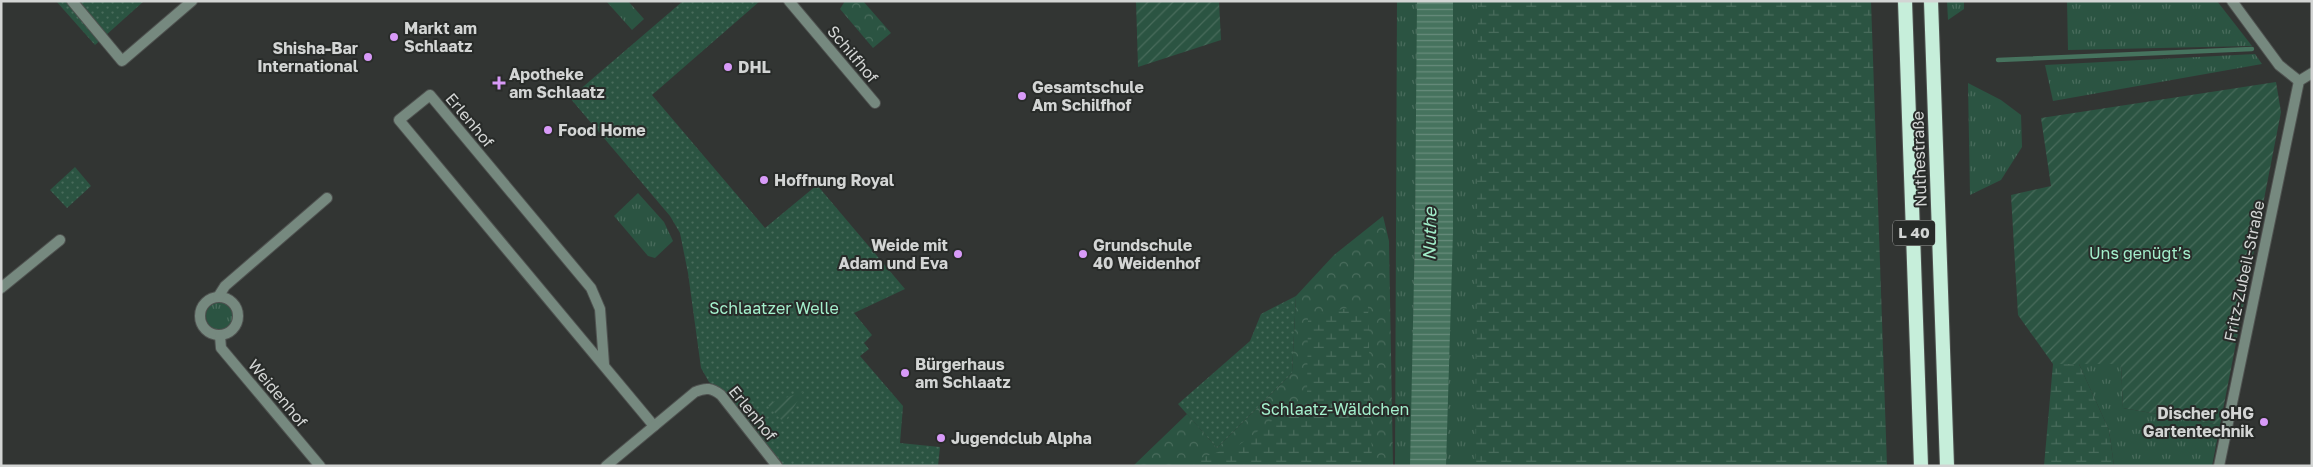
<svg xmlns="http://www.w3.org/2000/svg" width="2313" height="467" font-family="'Golos Text',sans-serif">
<defs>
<pattern id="grass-tufts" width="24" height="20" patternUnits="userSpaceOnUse" patternTransform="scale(1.25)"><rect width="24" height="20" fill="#2b5442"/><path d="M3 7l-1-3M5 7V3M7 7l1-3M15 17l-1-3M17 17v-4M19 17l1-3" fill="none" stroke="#496c5c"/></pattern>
<pattern id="forest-crowns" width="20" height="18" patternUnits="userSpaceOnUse" patternTransform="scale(1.25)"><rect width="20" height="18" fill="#2b5442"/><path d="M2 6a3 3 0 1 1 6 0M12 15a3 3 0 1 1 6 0" fill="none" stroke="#496c5c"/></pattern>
<pattern id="wetland-marsh" width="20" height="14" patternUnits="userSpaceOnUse" patternTransform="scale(1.25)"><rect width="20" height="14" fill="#2b5442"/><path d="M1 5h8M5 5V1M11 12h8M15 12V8" fill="none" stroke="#496c5c"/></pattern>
<pattern id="park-dots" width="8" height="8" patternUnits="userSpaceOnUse" patternTransform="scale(1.25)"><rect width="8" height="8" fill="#2b5442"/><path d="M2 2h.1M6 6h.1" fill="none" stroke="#496c5c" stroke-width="1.8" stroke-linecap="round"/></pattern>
<pattern id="garden-furrows" width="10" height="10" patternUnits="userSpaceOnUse" patternTransform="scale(1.25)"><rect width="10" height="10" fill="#2b5442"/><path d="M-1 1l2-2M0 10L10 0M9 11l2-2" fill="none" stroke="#496c5c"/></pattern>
<pattern id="water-rules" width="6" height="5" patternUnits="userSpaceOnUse" patternTransform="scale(1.25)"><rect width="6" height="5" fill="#46735e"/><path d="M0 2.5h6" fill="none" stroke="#688c7c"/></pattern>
</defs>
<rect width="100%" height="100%" fill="#323533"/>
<!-- grass -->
<g fill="url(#grass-tufts)">
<polygon points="606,1 628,1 644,19 632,30"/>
<polygon points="1397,1 1419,1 1411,466 1395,466"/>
<polygon points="1449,1 1500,1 1485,466 1444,466"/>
<polygon points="1947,1 1964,1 1964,9 1948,20"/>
<polygon points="2067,1 2217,1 2252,46 2068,50"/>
<polygon points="2255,54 2262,64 2053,101 2045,65"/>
<polygon points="1968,83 2001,100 2021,115 2022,147 2001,180 1970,195"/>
<polygon points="638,193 664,222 673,241 655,258 648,256 614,216"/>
<circle cx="220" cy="316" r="14"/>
<polygon points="2079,364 2121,364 2123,408 2220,425 2212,466 2114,466 2109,430"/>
</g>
<!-- forest -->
<g fill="url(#forest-crowns)">
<polygon points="845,1 863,1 891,33 873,48 840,9"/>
<polygon points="1383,216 1389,241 1393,466 1133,466 1187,414 1217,448 1292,373 1296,296 1334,255"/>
</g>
<!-- wetland -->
<g fill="url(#wetland-marsh)">
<polygon points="1478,1 1871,1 1887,466 1476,466"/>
<polygon points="1368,304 1372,466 1177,466 1239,445 1307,395 1308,316"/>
<polygon points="2053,364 2079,364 2109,430 2114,466 2044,466"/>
</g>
<!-- park -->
<g fill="url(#park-dots)">
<polygon points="56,1 144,1 95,45"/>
<polygon points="683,1 760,1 652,95 765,228 817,185 905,289 854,313 872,335 864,343 869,349 860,356 903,406 900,443 940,447 938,466 783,466 726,396 709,382 701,368 688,273 680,233 670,216 570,98"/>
<polygon points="75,167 91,186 67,208 50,190"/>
<polygon points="1296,296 1292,373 1217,448 1178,404 1250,341 1261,314"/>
</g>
<!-- garden -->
<g fill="url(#garden-furrows)">
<polygon points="1136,1 1219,1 1221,40 1138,67"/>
<polygon points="2276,82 2281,112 2220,425 2123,408 2121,364 2053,364 2018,315 2011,195 2051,186 2041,118"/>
<polygon points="803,392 784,423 767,404"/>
</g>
<!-- water -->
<polygon fill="url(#water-rules)" points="1417,1 1453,1 1453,232 1446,466 1410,466 1415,228"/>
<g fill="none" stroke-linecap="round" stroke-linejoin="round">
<!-- stream -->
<polyline stroke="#46735e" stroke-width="4.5" points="1998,60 2252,49"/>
<!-- minor casing -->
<g stroke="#4f5250" stroke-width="12">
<g id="minor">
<polyline points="72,1 122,61 192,1"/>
<polyline points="789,1 875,103"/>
<polyline points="2232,1 2279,65 2299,81"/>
<polyline points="1,288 60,240"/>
<circle cx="219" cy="316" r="19"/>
<polyline points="218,297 225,286 327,198"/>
<polyline points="220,336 221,348 320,466"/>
<polyline points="604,364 600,309 591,288 430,95 399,120 654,426"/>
<path d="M606,466l89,-74c11,-5 17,-4 26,3l56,71"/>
</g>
</g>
<!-- tertiary casing -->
<g stroke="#4f5250" stroke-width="12">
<polyline id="tertiary" points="2219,466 2299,81 2312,73"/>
</g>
<!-- trunk casing -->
<g stroke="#4f5250" stroke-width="16">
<g id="trunk">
<polyline points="1905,1 1921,466"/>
<polyline points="1931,1 1947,466"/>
</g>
</g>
<!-- minor -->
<use href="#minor" stroke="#76897f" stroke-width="10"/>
<!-- tertiary -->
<use href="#tertiary" stroke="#76897f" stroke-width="10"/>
<!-- trunk -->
<use href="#trunk" stroke="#c6eeda" stroke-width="14"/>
</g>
<!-- markers -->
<g fill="#d89af8" stroke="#282b29" stroke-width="2">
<circle cx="394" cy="37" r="5"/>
<circle cx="368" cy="57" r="5"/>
<circle cx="728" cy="67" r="5"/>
<path d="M496.5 75.5h5v5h5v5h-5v5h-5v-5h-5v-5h5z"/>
<circle cx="1022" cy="96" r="5"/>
<circle cx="548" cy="130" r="5"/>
<circle cx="764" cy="180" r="5"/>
<circle cx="958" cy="254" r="5"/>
<circle cx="1083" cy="254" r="5"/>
<circle cx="905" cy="373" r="5"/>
<circle cx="2264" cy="422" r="5"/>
<circle cx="941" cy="438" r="5"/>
</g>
<g text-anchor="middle" stroke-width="4" stroke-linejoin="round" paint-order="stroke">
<!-- shield labels -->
<rect fill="#282b29" stroke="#a0a2a1" stroke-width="1" x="1893" y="220.5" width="42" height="25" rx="4"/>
<g font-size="15" font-weight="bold" fill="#d3d5d4">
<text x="1914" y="238">L 40</text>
</g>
<!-- poi labels -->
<g font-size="16" font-weight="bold" fill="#d3d5d4" stroke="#282b29" text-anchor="start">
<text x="404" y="34">Markt am<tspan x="404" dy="18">Schlaatz</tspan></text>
<text x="358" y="54" text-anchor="end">Shisha-Bar<tspan x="358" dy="18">International</tspan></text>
<text x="738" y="73">DHL</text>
<text x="509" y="80">Apotheke<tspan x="509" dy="18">am Schlaatz</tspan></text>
<text x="1032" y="93">Gesamtschule<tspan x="1032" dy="18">Am Schilfhof</tspan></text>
<text x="558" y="136">Food Home</text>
<text x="774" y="186">Hoffnung Royal</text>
<text x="948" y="251" text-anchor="end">Weide mit<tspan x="948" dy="18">Adam und Eva</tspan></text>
<text x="1093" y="251">Grundschule<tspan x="1093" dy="18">40 Weidenhof</tspan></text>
<text x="915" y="370">Bürgerhaus<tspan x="915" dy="18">am Schlaatz</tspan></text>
<text x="2254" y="419" text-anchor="end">Discher oHG<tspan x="2254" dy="18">Gartentechnik</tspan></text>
<text x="951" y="444">Jugendclub Alpha</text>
</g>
<!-- street labels -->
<g font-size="16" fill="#d3d5d4" stroke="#282b29">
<text transform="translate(853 54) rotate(50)" y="6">Schilfhof</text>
<text transform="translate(470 120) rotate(50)" y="6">Erlenhof</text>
<text transform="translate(1919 159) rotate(-92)" y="6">Nuthestraße</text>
<text transform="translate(2244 271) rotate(-78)" y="6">Fritz-Zubeil-Straße</text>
<text transform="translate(278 393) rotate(50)" y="6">Weidenhof</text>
<text transform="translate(753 413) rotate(51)" y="6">Erlenhof</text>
</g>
<!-- park labels -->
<g font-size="16" fill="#a4efcc" stroke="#282b29">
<text x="2140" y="259">Uns genügt’s</text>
<text x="774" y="314">Schlaatzer Welle</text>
<text x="1335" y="415">Schlaatz-Wäldchen</text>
</g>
<!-- water labels -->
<g font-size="18" font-style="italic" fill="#a0ebc8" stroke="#282b29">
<text transform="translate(1430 234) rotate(-89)" y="6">Nuthe</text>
</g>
</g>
<!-- border -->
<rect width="2313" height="467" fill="none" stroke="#d3d5d4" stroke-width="5"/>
</svg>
